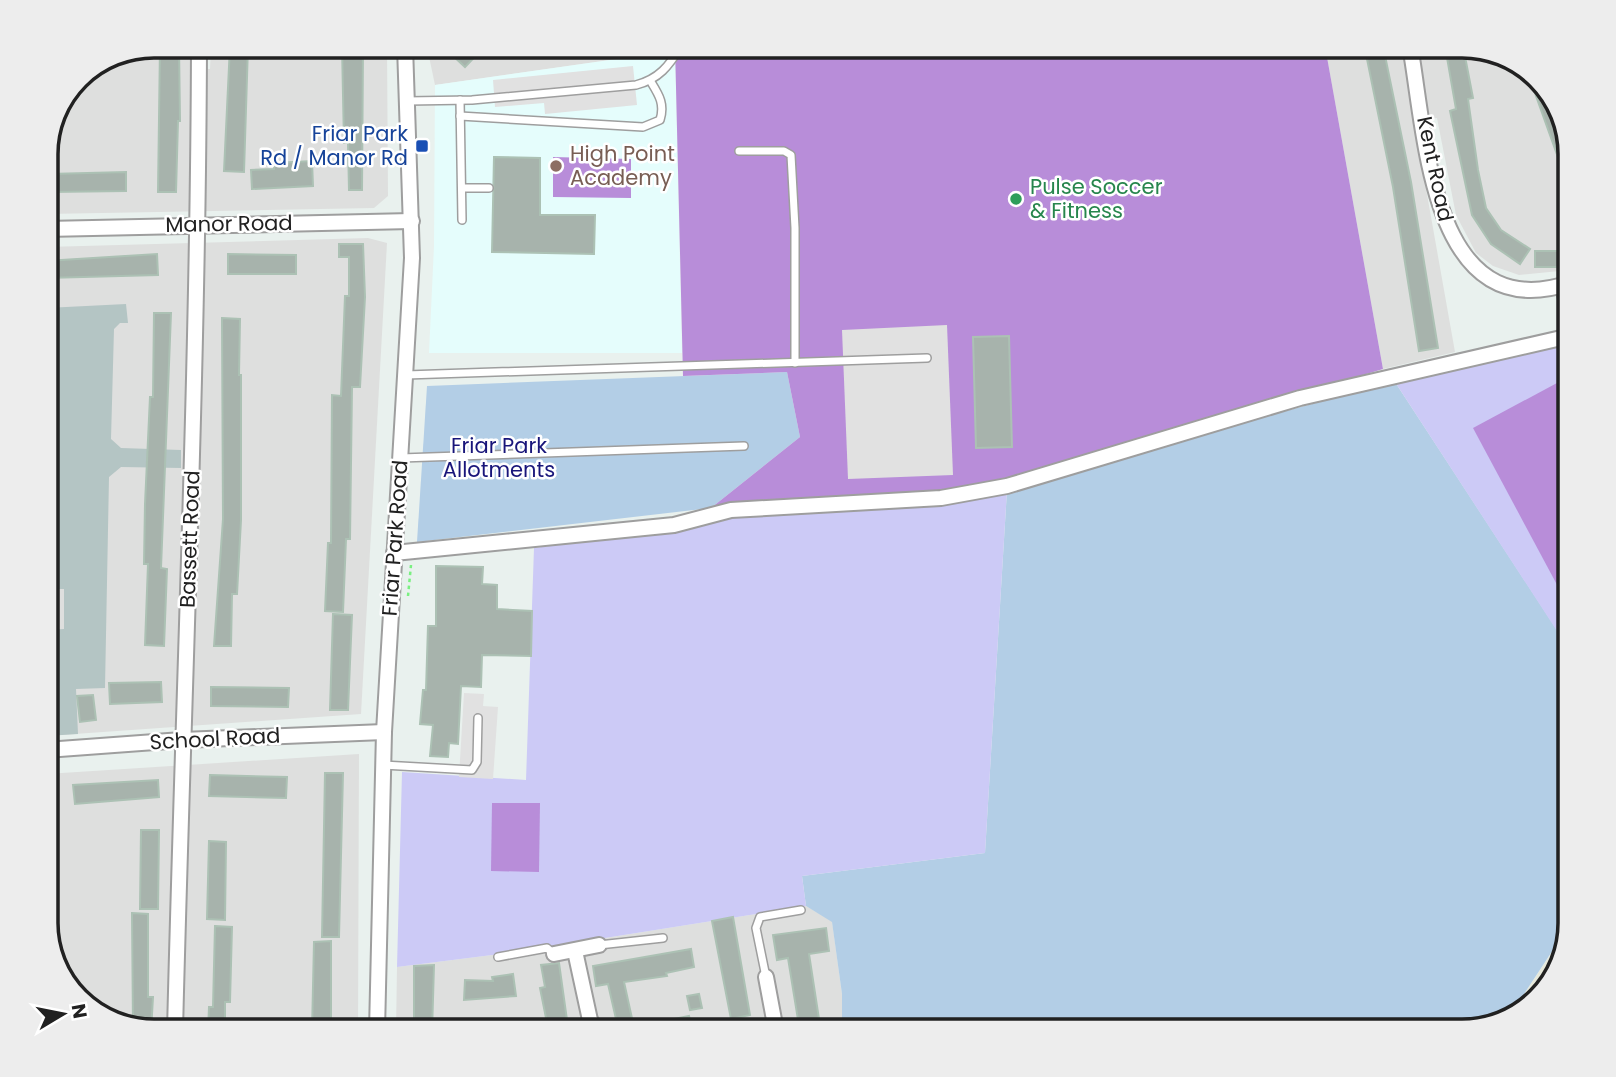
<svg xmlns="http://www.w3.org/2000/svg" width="1616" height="1077" font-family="Poppins,sans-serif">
<rect width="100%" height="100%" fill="#e9f1ee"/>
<!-- residential -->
<g fill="#dedfde">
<polygon points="154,46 192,46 193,69 210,69 211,46 387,46 388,196 374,208 46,214 46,147 78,77"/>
<polygon points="431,46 655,46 638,56 435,85 427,47"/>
<polygon points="1325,46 1462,46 1523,64 1556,100 1570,153 1570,270 1519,275 1493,266 1476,253 1456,215 1437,118 1414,121 1455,352 1383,369"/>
<polygon points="368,238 387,243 361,714 46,736 46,247"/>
<polygon points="359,754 358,1031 154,1031 93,1013 60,977 46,930 46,774"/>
<polygon points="806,906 832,921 842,994 842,1031 396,1031 397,967 523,951"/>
</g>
<!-- industrial -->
<polygon fill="#e7e9db" points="1570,925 1552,984 1516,1017 1507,1020"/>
<!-- education -->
<polygon fill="#e5fdfc" points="655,46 675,46 682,353 429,353 434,246 435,85 638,56"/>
<!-- construction -->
<polygon fill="#b4c5c4" points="126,304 128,323 120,323 114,329 111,439 121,448 181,450 181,468 121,467 109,477 105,688 76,689 78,734 46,736 46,630 64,629 64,589 46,589 46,533 52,532 52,455 46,438 46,308"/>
<!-- grass -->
<g fill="#b3cee6">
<polygon points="787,372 800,437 711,508 417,542 427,386"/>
<polygon points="1395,382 1568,647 1570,646 1570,924 1507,1020 1462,1031 842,1031 842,994 832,922 806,906 802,876 985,853 1007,490 1150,447"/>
</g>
<!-- park -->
<g fill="#cccaf6">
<polygon points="1570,344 1570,646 1568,648 1395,382"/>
<polygon points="1007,490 985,853 802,876 806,906 523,951 397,967 402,772 526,780 534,548 692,527 732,516"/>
</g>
<!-- pitch -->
<g fill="#b88dd9">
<polygon points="675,46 1325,46 1383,369 1004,483 938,494 711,508 800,437 787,372 683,376"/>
<polygon points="553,157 631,159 631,198 553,197"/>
<polygon points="1570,376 1570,609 1473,428"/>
<polygon points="492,803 540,803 539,872 491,871"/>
</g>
<!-- parking -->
<g fill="#e1e1e1">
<polygon points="633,66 637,105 545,114 544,103 495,107 493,80"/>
<polygon points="947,325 953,475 848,479 842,330"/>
<polygon points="464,693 484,694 483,706 498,707 493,779 459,777"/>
<polygon points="531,1020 533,1031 465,1031 504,1024"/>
</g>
<!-- building -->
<g fill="#a7b3ac" stroke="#acc1b4" stroke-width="2">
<polygon points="160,46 179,46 180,121 178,121 176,192 158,192"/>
<polygon points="230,46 248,46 244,172 224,171"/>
<polygon points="342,46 363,46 362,190 349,190 348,143 344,143"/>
<polygon points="457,46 485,46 465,67 450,53"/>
<polygon points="1383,46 1411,182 1438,348 1419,351 1393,187 1365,49"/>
<polygon points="1445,46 1463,46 1473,98 1468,99 1478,170 1486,208 1501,230 1530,249 1520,264 1491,244 1472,215 1450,111 1456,109"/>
<polygon points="1526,68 1556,100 1570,153 1570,191"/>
<polygon points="494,157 540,158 540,215 595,215 594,254 492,252"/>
<polygon points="312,161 313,186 252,189 251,170 274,169 274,163"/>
<polygon points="126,172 126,191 50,192 49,174"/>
<polygon points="339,244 363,244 365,297 360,387 352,387 350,539 346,539 343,612 325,611 328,543 331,543 332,395 341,396 345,296 349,296 349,257 339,257"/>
<rect x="1535" y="251" width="27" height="16"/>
<polygon points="157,254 158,275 46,278 46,261"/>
<polygon points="228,254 296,255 296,274 228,274"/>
<polygon points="154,313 171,313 161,568 167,569 164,646 145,645 148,564 144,564 145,504 150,397 153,397"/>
<polygon points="222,318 240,319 239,375 241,375 241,520 237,594 232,594 231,646 214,646 223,519"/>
<polygon points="1009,336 1012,447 976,448 973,337"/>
<polygon points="436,566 483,567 482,584 497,585 497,609 532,611 531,656 482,655 481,687 461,686 458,744 449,743 448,757 430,756 433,725 420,724 423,690 426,690 428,626 436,626"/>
<polygon points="333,614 352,615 348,710 330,710"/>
<polygon points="161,682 162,702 110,704 109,683"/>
<polygon points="211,687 289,688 288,707 211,706"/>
<polygon points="93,695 96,720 80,722 77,696"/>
<polygon points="325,773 343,773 339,937 322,937"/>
<polygon points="210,775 287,777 286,798 209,796"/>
<polygon points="158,780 159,797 75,804 73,785"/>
<polygon points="141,830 159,830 158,909 140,909"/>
<polygon points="209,841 226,842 225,920 207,919"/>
<polygon points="132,913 148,914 148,997 153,997 151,1031 133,1025"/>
<polygon points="733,917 750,1015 731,1019 712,921"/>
<polygon points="215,926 232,927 230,1002 225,1002 225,1032 208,1032 209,1007 213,1007"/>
<polygon points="826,928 829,951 809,954 821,1032 800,1032 788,958 777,960 773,935"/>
<polygon points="331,941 331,1032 312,1032 314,942"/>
<polygon points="691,949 694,967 666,973 667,976 624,982 635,1032 619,1032 608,984 596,986 593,966"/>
<polygon points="559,963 567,1020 547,1023 540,988 545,987 541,965"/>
<polygon points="434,965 432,1032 414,1032 414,966"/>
<polygon points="513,974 516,996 464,1000 465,980 493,981 492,977"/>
<polygon points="699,994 702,1008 690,1010 687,996"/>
<polygon points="689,1016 693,1032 639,1032 639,1026"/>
</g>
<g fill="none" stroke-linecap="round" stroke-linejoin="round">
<!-- lane casing -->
<g stroke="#9e9e9e" stroke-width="10">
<g id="lane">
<polyline points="460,100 462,220"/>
<path d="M407,101l65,-1 164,-15c23,-6 33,-19 45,-39"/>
<path d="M460,116l183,11 17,-7c5,-16 -1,-25 -9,-38"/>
<polyline points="739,151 784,151 791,155 795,228 795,363"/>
<polyline points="462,188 489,188"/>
<polyline points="406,375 927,358"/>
<polyline points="401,458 744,446"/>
<polyline points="383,765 472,770 477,762 478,718"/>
<polyline points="599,945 663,938"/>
<polyline points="498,957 547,948 554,954"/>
<polyline points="766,977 756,928 760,917 801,910"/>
<polyline points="513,1024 514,1031"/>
</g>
</g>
<!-- street casing -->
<g stroke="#9e9e9e" stroke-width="18">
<g id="street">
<path d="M1410,46c16,87 20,283 160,237"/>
<polyline points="46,229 412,221"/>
<polyline points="1563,286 1570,314"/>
<polyline points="394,553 674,525 731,510 941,498 1007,486 1300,398 1570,336"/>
<polyline points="46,750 182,740 384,732"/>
<polyline points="575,951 590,1020 598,1031"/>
<polyline points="554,954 599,945"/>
<polyline points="766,977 775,1025"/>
<path d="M175,1031c8,-328 23,-657 24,-985"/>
<polyline points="377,1031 384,732 412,258 405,46"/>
<polyline points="746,1031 775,1025 776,1031"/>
</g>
</g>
<!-- path -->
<polyline stroke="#7af081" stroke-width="2.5" stroke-dasharray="3.5 3.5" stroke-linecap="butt" points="408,596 411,565"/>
<!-- lane -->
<use href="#lane" stroke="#fff" stroke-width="7"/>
<!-- street -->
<use href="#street" stroke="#fff" stroke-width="14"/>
</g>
<!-- markers -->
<rect fill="#1a4fb4" stroke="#fff" stroke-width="2.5" x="415" y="139" width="14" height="14" rx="3.5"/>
<circle fill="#8d6e63" stroke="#fff" stroke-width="2.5" cx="556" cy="166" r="7"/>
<circle fill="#2e9e5b" stroke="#fff" stroke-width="2.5" cx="1016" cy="199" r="7"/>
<g text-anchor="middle" stroke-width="5" stroke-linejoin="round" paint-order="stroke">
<!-- transit labels -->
<g font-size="21" fill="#164399" stroke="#fff" text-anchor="end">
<text x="408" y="141">Friar Park<tspan x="408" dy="24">Rd / Manor Rd</tspan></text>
</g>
<!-- education labels -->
<g font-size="21" fill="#785e54" stroke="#fff" text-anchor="start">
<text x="570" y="161">High Point<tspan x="570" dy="24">Academy</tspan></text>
</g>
<!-- street labels -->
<g font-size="21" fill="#212121" stroke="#fff">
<text transform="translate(1435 169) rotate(78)" y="7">Kent Road</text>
<text transform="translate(229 224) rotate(-1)" y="7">Manor Road</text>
<text transform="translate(395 538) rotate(-86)" y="7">Friar Park Road</text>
<text transform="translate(190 539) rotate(-88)" y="7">Bassett Road</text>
<text transform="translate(215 739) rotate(-3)" y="7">School Road</text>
</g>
<!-- leisure labels -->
<g font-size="21" fill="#27864d" stroke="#fff" text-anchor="start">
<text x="1030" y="194">Pulse Soccer<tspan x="1030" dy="24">&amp; Fitness</tspan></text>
</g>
<!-- park labels -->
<g font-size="21" fill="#18157a" stroke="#fff">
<text x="499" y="453">Friar Park<tspan x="499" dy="24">Allotments</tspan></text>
</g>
</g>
<!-- crop -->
<path d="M0 0H1616V1077H0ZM154 58H1462A96 96 0 0 1 1558 154V923A96 96 0 0 1 1462 1019H154A96 96 0 0 1 58 923V154A96 96 0 0 1 154 58Z" fill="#ededed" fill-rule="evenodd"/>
<path fill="none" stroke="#212121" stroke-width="3.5" d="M154 58H1462A96 96 0 0 1 1558 154V923A96 96 0 0 1 1462 1019H154A96 96 0 0 1 58 923V154A96 96 0 0 1 154 58Z"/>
<!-- north arrow -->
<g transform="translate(63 1014) rotate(80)" stroke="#ffffff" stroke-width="5" paint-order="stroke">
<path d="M0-5L12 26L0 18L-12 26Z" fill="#212121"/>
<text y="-10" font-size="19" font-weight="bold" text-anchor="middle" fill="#212121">N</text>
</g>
</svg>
